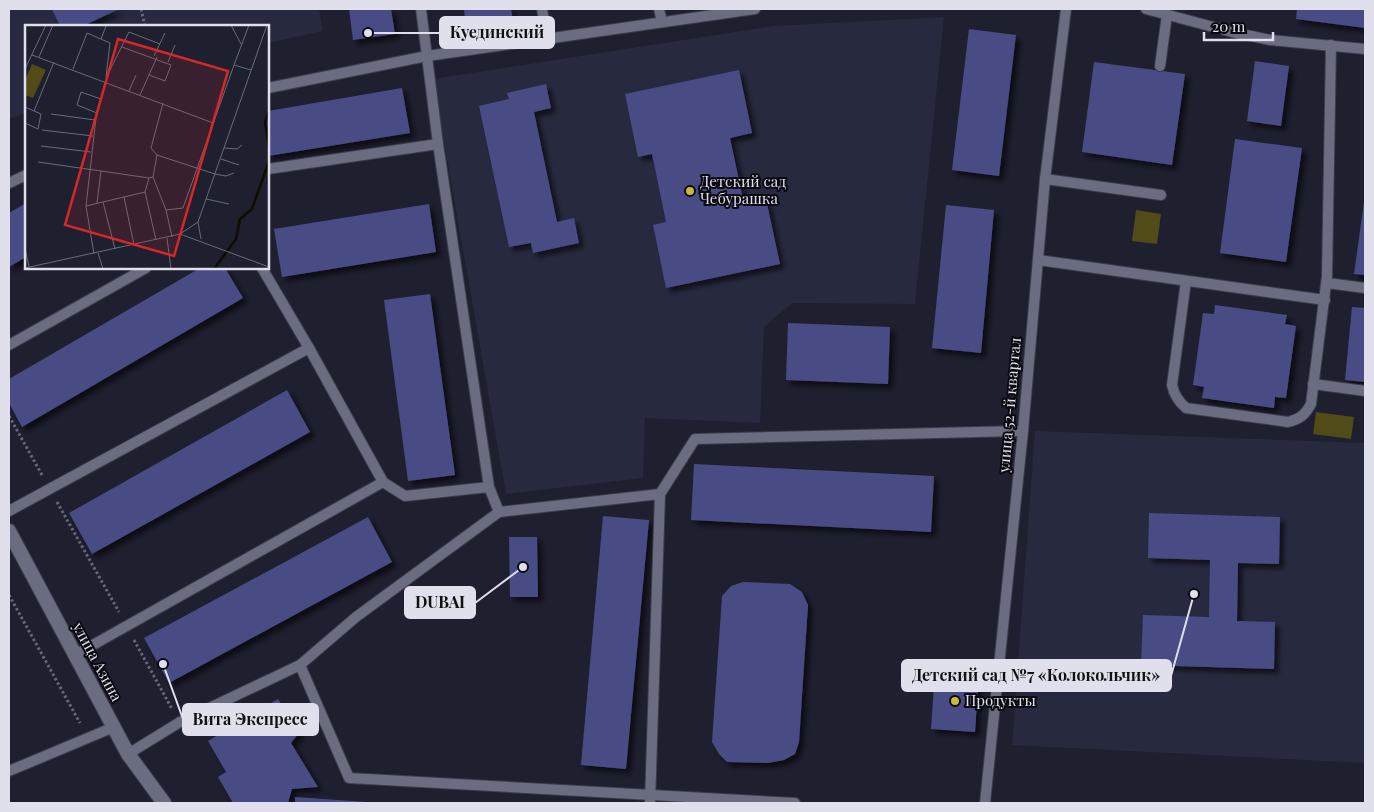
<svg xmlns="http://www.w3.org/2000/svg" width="1374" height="812" font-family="'Playfair Display',serif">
<defs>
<filter id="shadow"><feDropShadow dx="4.5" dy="4.5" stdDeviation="2.5" flood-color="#0009"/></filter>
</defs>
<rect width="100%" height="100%" fill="#1e1f2f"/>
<!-- built -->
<g fill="#27293e">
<polygon points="9,9 319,9 323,31 268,43 268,26 26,26 26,113 9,119"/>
<polygon points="944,17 915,304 792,303 764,327 760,423 645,418 643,478 506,494 433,79 774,26"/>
<polygon points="1035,431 1365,443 1365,763 1012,745"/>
</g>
<!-- park -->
<g fill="#504b17">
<polygon points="1136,210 1161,214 1157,244 1132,241"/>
<polygon points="1316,412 1354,417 1351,439 1313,434"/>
</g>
<!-- building -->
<g fill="#484c84" filter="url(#shadow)">
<polygon points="52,9 119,9 83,26 60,26"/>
<polygon points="349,9 391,9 395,34 353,40"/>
<polygon points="464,9 511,9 513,21 466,28"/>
<polygon points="1297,9 1365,9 1365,28 1296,19"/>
<polygon points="969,29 1016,35 999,176 952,170"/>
<polygon points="1255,61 1289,66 1281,126 1247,121"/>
<polygon points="1094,62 1185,74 1172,165 1082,152"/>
<polygon points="739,70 752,133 730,138 744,204 766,199 780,264 666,288 653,225 666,222 652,154 638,157 625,94"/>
<polygon points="546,84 551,108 534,112 557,222 574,218 579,243 533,253 531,243 509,247 479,106 509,99 507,93"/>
<polygon points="402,88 410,133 268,156 268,111"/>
<polygon points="1235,139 1302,148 1286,262 1220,253"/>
<polygon points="1364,202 1365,202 1365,275 1354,274"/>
<polygon points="26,203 26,257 9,267 9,213"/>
<polygon points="429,204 436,252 282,277 274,229"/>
<polygon points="946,205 994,210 981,353 932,348"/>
<polygon points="200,268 225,268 243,298 22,427 9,403 9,379"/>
<polygon points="430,294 455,475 408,481 384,300"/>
<polygon points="1215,305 1287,315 1285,324 1296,326 1286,398 1275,397 1274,408 1202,398 1204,387 1193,385 1203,313 1214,314"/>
<polygon points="1352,307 1365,308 1365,382 1345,380"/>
<polygon points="788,323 890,327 888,384 786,380"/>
<polygon points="287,390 310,432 92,554 69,513"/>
<polygon points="694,464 934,476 931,532 691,520"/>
<polygon points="1149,513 1280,517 1279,564 1238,563 1237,621 1275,622 1274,669 1141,665 1143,615 1209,617 1210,560 1148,558"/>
<polygon points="603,516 649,520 626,769 581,765"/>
<polygon points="368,517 392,562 169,683 144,638"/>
<polygon points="509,537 537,537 538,597 510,597"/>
<polygon points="743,582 790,584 802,592 808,605 799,742 795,754 784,760 768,763 727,762 719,754 712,742 722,596 731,586"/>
<polygon points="935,670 979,673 975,732 931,729"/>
<polygon points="278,699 299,733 291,743 318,787 292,789 288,803 233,803 218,777 226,772 208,741"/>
<polygon points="295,797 367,802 367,803 295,803"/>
</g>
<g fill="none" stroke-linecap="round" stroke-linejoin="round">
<!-- service casing -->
<g stroke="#3c3d4a" stroke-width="12">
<g id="service">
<polyline points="542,9 547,39"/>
<polyline points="659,9 662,22"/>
<polyline points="1146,9 1232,32 1270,40 1365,49"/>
<polyline points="1160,66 1167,15"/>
<polyline points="268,88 427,56 755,9"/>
<polyline points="438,144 489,487"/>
<polyline points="268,169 438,144 421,9"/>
<polyline points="1045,179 1161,195"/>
<polyline points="9,183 26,175"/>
<polyline points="1038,260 1325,300"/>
<path d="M1186,281l-14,104c2,10 6,16 14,23l102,14c12,-3 17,-7 23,-18l16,-128 4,-231"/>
<polyline points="1327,283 1365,288"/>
<polyline points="9,345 146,268"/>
<polyline points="1313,384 1365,391"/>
<polyline points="660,494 695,439 1023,431"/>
<polyline points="9,511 309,348"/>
<polyline points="499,512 660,494 650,803"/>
<polyline points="75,655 383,482"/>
<polyline points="300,665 349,778 795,803"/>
<polyline points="128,754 180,722 300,665 356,617 499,512 489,487 405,496 383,482 309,348 262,268"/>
<polyline points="9,771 114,727"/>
<polyline points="985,803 1023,431 1045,179 1066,9"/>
</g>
</g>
<!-- tertiary casing -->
<g stroke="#3c3d4a" stroke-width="16">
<polyline id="tertiary" points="9,531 128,754 164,803"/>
</g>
<!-- path -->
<g stroke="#676876" stroke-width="3" stroke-dasharray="2.5 2.5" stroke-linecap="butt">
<polyline points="141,9 145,26"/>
<polyline points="9,416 42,475"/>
<polyline points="57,502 119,612"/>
<polyline points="9,595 80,723"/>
<polyline points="134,640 172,709"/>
</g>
<!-- service -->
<use href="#service" stroke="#6a6d80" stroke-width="10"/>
<!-- tertiary -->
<use href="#tertiary" stroke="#6a6d80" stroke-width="14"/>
</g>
<!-- markers -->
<g fill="#c7bb3b" stroke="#090a11" stroke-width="2">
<circle cx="690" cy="191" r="5"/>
<circle cx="955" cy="701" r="5"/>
</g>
<g text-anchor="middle" stroke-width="4" stroke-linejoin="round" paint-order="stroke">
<!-- poi labels -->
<g font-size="15" fill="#dfe0eb" stroke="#090a11" text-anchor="start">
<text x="700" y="187">Детский сад<tspan x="700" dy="17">Чебурашка</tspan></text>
<text x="965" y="706">Продукты</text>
</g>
<!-- street labels -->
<g font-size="15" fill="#dfe0eb" stroke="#090a11">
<text transform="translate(1010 405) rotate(-85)" y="5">улица 52-й квартал</text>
<text transform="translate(97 662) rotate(62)" y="5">улица Азина</text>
</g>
</g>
<!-- overview -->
<g transform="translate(25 25)">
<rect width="244" height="244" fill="#1e1f2f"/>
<path d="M7,39l14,6 -13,28 -8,-3v-15z" fill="#504b17"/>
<path fill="none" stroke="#0f0c00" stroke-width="2.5" d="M244,86l-4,11 4,26M189,244l22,-30 4,-20 12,-10 17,-48"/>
<path fill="none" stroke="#6b6c7a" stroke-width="1" d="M206,0l10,19M76,14l5,-13 -3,-1M97,22l49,18 -6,16 -16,-6M7,30l181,68M129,31l11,-23M14,32l14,-32M143,37l7,-17M209,40l15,-40M0,44l21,-44M48,44l14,-36 23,10 -4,34M82,51l22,-44 31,12M104,66l7,-16M115,70l17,-38M0,82l16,7 -3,15 -13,-6M9,86l20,-49M72,88l-20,-8 4,-13 20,7M26,89l44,6M17,105l51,6M16,121l50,6M199,123l13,1 5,-4M132,130l-6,-7 12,-45M196,134l18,6M13,137l63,9 -4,32M76,146l48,7M128,152l4,-22 58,19 11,2 8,-3M120,167l11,48M99,172l10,48M181,174l23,5M78,177l12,47M61,181l59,-14 4,-14 4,-1 13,33 6,27M141,185l17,-2 51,-143 17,5M173,197l3,17M155,209l18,-12 69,-197M142,213l4,31M0,223l4,19M73,228l5,16M69,229l-8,-48 10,-88 10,-37M0,243l155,-34 89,33"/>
<path fill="#d62828" fill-opacity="0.15" stroke="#d62828" stroke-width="2.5" d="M93,14l110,32 -54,185 -109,-31z"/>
<rect width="244" height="244" fill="none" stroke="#dfe0eb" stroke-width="2.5"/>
</g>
<!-- callouts -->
<path fill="none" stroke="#dfe0eb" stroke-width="2" d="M368 33L440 33M523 567L475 603M1194 594L1171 676M163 664L183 719"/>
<g fill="#dfe0eb" stroke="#090a11" stroke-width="2">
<circle cx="368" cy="33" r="5"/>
<circle cx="523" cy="567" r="5"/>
<circle cx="1194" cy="594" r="5"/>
<circle cx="163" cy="664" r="5"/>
</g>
<g fill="#dfe0eb" stroke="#dfe0eb" stroke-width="2">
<rect x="440" y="17" width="114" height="31" rx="5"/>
<rect x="405" y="587" width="70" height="31" rx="5"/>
<rect x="902" y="660" width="269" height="31" rx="5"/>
<rect x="183" y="704" width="135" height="31" rx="5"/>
</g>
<g font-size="16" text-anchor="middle" font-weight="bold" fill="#111">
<text x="497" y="38">Куединский</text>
<text x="440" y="608">DUBAI</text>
<text x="1036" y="681">Детский сад №7 «Колокольчик»</text>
<text x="250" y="725">Вита Экспресс</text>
</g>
<!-- border -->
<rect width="1374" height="812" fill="none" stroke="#dfe0eb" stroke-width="20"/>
<!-- scale -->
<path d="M1204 32v8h69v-8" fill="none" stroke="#dfe0eb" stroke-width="2.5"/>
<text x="1212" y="32" font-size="15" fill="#dfe0eb" stroke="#090a11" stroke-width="4" paint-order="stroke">20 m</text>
</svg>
